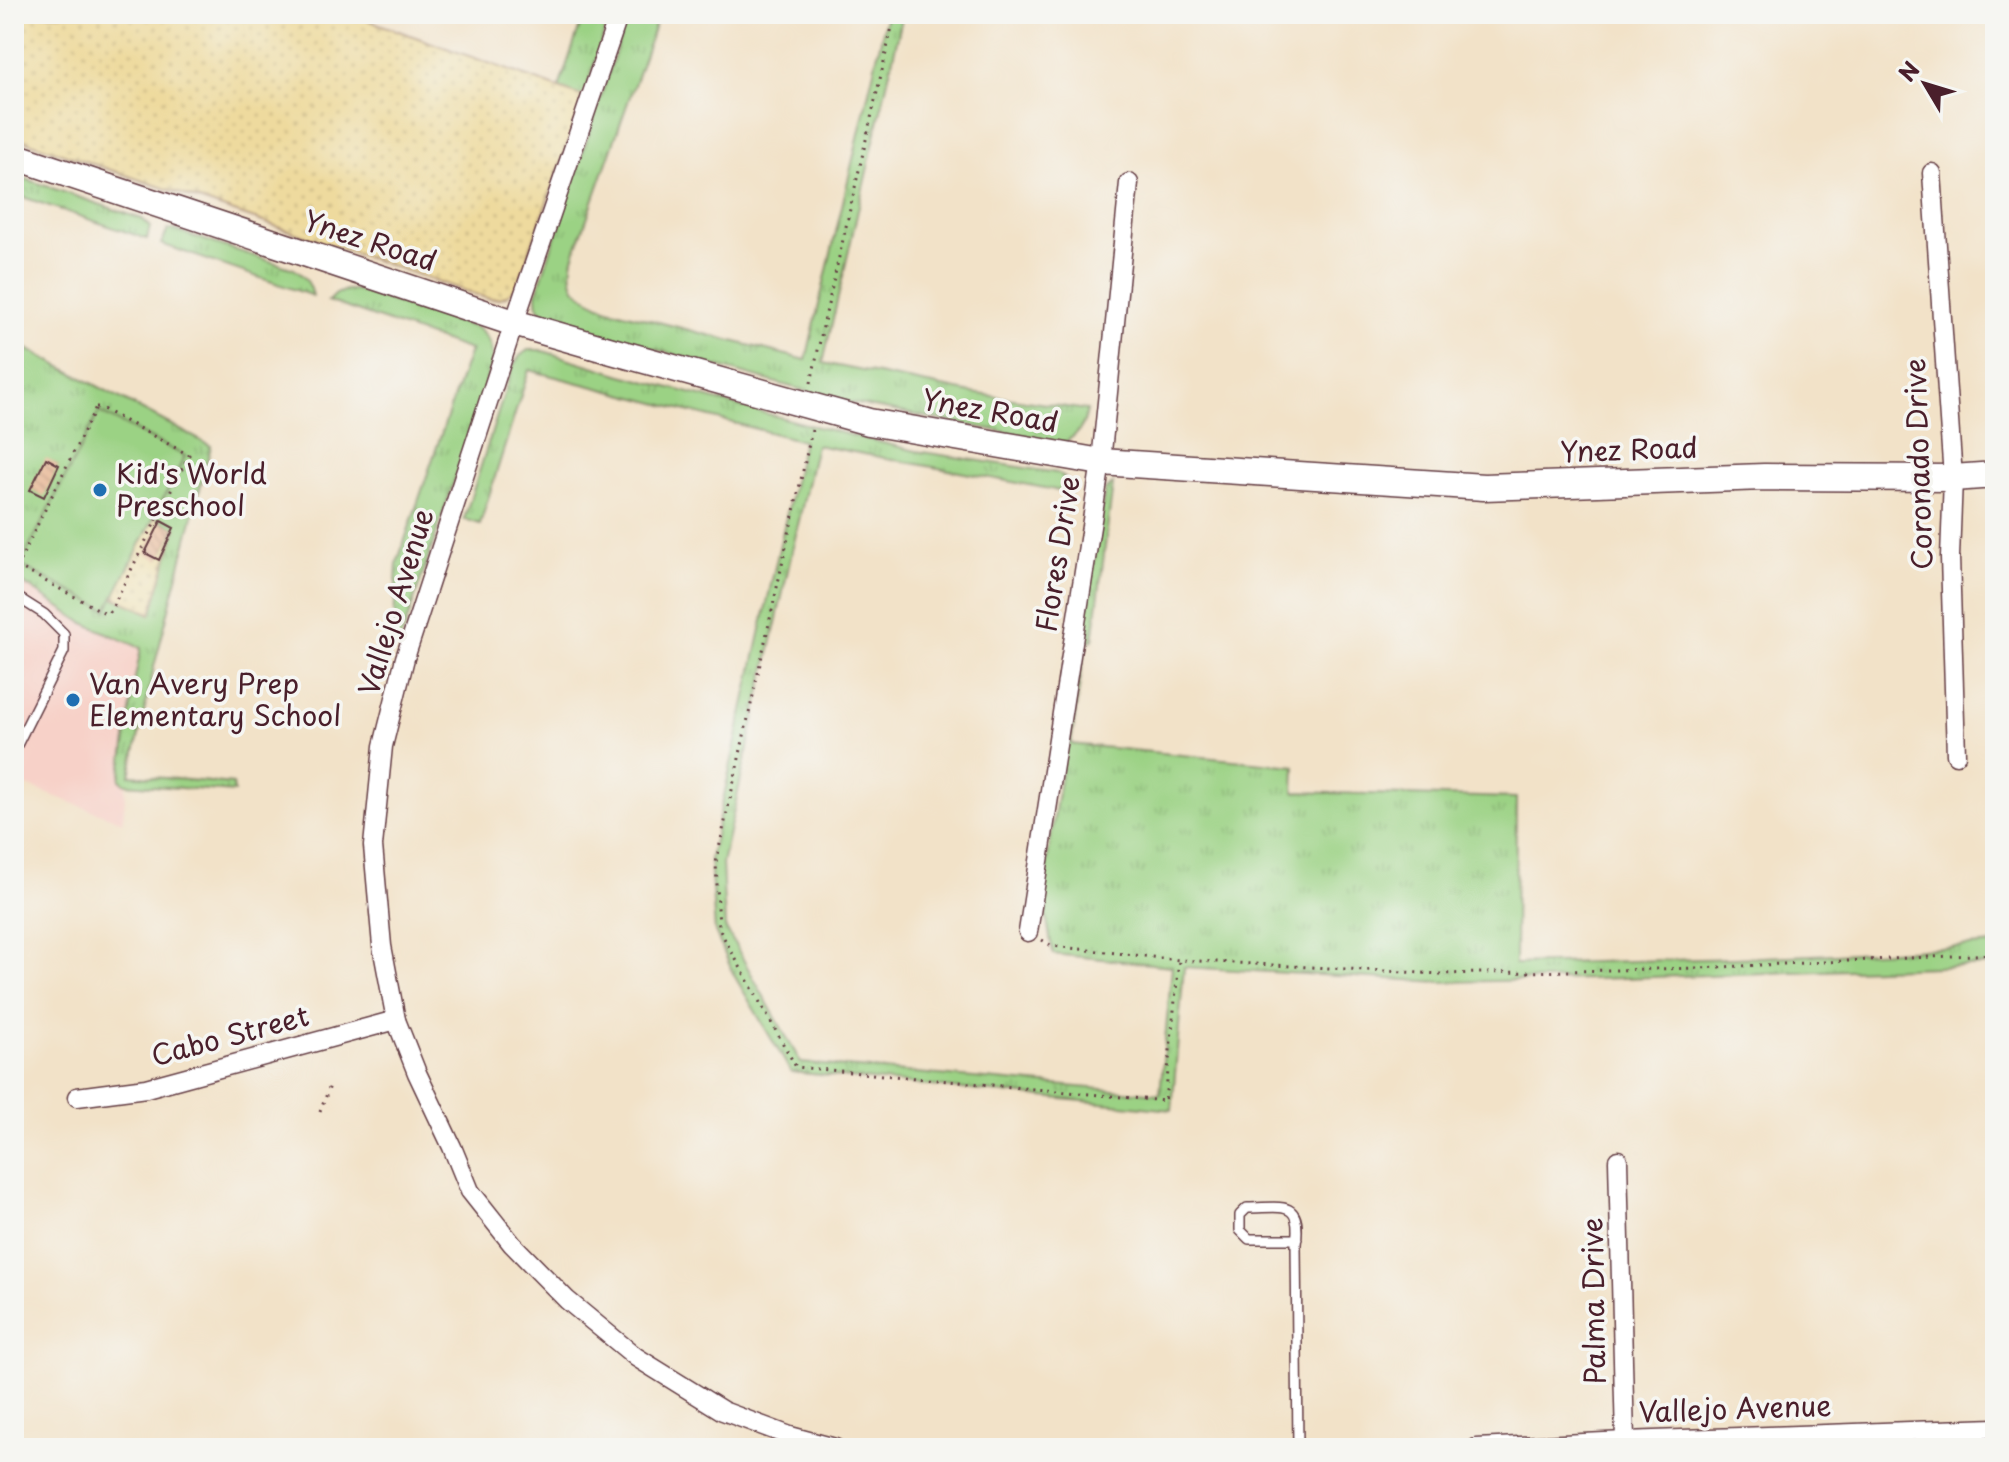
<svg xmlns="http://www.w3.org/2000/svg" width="2009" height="1462" font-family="'Playpen Sans',sans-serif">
<defs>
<pattern id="grass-tufts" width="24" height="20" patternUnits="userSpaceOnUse" patternTransform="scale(2)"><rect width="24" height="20" fill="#9bd284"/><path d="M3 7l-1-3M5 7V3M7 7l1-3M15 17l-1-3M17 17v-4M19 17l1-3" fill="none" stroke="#87b472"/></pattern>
<pattern id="sand-dots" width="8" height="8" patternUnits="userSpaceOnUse" patternTransform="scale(2)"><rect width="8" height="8" fill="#eeda9e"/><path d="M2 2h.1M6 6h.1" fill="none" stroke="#cebb88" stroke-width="1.8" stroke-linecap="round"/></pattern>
<pattern id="garden-furrows" width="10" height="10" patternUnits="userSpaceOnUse" patternTransform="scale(2)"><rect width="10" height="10" fill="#9bd284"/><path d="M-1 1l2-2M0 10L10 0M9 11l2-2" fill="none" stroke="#87b472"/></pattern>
<pattern id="building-back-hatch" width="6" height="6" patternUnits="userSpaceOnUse" patternTransform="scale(2)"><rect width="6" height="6" fill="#e7b490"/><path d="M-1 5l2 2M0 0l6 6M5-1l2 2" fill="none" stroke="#c89a7c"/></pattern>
</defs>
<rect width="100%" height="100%" fill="#f6f6f2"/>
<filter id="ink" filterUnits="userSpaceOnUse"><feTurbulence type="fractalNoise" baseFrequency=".0125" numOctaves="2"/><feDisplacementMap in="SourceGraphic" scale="16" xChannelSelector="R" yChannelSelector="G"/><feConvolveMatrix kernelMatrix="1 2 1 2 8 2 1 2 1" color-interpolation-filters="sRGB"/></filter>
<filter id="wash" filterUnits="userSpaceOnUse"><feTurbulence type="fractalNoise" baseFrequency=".006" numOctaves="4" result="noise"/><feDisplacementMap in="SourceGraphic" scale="32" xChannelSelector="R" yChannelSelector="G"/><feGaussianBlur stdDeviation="1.8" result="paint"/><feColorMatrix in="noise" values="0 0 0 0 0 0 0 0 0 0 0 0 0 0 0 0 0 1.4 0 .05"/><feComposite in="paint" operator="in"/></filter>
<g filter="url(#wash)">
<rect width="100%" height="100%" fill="#f2e2c8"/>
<!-- built -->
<polygon fill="#f7d1c8" points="14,361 197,452 142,648 135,678 120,780 126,784 123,822 14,781"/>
<!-- grass -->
<g fill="url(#grass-tufts)" stroke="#727858" stroke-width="2" fill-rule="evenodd">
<polygon points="584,14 610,14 584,97 559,88"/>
<path d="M628,14h31l-86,244c-7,34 8,37 35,51l198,51 81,-346h16l-80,349 149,30 115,17c-3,17 -9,25 -24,33l-221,-42 -270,-75c-11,-4 -30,-8 -34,-21 -1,-1 -1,-12 -1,-13z"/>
<polygon points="14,175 142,219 150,226 147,239 14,194"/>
<path d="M168,230h6l120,39c11,7 16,14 19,27l-152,-52z"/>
<path d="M346,290h10l121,38c12,10 15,18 15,33l-20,66 -68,203 -4,9 -7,2 4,-78 73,-213 -142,-49 8,-7z"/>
<path d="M14,342l197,104 -57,221 -24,108 103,9 1,8 -108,-8 -6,-4 15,-102 6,-30 -59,-26 -68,-45zM185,456l-31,61 22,12 -25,84 -38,-16 -6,12z"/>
<path d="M528,350h12l82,25 191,51 103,25 141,22 9,6 5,14 -255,-48 -94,418 3,64 76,136 359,31 12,-128 -119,-12 -8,-45 -1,-27 61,-392 8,-6 -20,156 -7,1 -15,103 224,22 -1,26 222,6 -1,166c160,-4 320,-7 480,-20v21l-400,14 -154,3 -257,-15 -12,143 -381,-38 -57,-97 -19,-43 -5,-74 93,-417 -274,-71 -49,154 -16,-5 49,-153 7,-10z"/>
</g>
<!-- sand -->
<g fill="url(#sand-dots)" stroke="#9c7c64" stroke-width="2">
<path d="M14,14h337l233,83 -66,187c-10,13 -16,16 -32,14l-472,-161z"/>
<polygon points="154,517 161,521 159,559 174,528 176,529 151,614 113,597"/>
</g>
<!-- garden -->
<polygon fill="url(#garden-furrows)" stroke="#727858" stroke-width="2" points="1995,1441 1995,1448 1847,1448"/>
<!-- pitch -->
<polygon fill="#9bd284" stroke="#727858" stroke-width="2" points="99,412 185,456 107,610 20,565"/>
<g id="blocks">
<!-- building -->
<g fill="url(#building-back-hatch)">
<polygon points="46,458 59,465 44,497 30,490"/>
<polygon points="161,521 174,528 159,560 145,553"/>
</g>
</g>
</g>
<g filter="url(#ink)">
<use href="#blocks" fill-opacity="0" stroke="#633c43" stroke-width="2"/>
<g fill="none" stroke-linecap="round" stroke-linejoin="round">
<!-- service casing -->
<g stroke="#633c43" stroke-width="12">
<g id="service">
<polyline points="14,595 44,614 64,634 64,651 17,745 14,745"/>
<path d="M1297,1239h-48l-9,-9v-15l7,-7c36,0 55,-9 49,36l2,204"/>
</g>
</g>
<!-- minor casing -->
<g stroke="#633c43" stroke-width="21">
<g id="minor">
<polyline points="619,14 514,323 405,658 383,746 373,846 382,946 396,1020 417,1073 452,1147 470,1191 512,1244 567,1300 636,1357 723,1411 790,1436 835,1448"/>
<polyline points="1932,173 1953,478 1950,557 1956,755"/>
<polyline points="1028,932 1101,462 1129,183"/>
<polyline points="77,1097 146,1088 396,1020"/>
<polyline points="1618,1160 1625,1441"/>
<polyline points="1476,1448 1625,1441 1995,1428"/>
</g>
</g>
<!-- secondary casing -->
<g stroke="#633c43" stroke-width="29">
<polyline id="secondary" points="14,156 514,323 612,351 869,422 1101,462 1484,487 1764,477 1953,478 1995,475"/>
</g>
<!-- path -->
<g stroke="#633c43" stroke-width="3" stroke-dasharray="2 6" stroke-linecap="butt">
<polyline points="811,383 824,322 895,14"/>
<polygon points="96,407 99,407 189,455 111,610 107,614 17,566"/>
<polyline points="812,430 716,862 719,929 796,1067 1165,1101 1179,960"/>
<polyline points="1042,940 1052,946 1179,960 1441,974 1698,968 1995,954"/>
<polyline points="320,1112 331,1083"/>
</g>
<!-- service -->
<use href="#service" stroke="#fff" stroke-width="9"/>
<!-- minor -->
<use href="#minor" stroke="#fff" stroke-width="18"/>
<!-- secondary -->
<use href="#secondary" stroke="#fff" stroke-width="26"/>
</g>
</g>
<!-- markers -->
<g fill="#1f6fb2" stroke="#f6f6f2" stroke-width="3">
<circle cx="100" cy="490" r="8"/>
<circle cx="73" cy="700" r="8"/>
</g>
<g text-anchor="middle" stroke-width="7" stroke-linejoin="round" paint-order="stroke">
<!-- street labels -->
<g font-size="28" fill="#4a1f2b" stroke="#f6f6f2">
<text transform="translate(370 241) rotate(18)" y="10">Ynez Road</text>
<text transform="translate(990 411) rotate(10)" y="10">Ynez Road</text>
<text transform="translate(1629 450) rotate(-2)" y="10">Ynez Road</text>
<text transform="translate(1919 464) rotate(-92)" y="10">Coronado Drive</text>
<text transform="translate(1058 554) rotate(-81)" y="10">Flores Drive</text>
<text transform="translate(396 602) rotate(-73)" y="10">Vallejo Avenue</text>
<text transform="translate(230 1036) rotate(-15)" y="10">Cabo Street</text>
<text transform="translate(1594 1301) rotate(-91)" y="10">Palma Drive</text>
<text transform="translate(1735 1409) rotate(-2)" y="10">Vallejo Avenue</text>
</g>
<!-- poi labels -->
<g font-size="28" fill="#4a1f2b" stroke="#f6f6f2" text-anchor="start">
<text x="116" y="484">Kid's World<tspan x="116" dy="32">Preschool</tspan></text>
<text x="89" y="694">Van Avery Prep<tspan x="89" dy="32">Elementary School</tspan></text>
</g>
</g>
<!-- margin -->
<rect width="2009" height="1462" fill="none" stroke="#f6f6f2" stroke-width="48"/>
<!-- north arrow -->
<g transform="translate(1925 84) rotate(308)" stroke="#f6f6f2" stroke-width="6" paint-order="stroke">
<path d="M0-6L14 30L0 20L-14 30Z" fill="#4a1f2b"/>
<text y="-12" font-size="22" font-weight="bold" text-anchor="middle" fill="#4a1f2b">N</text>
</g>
</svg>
